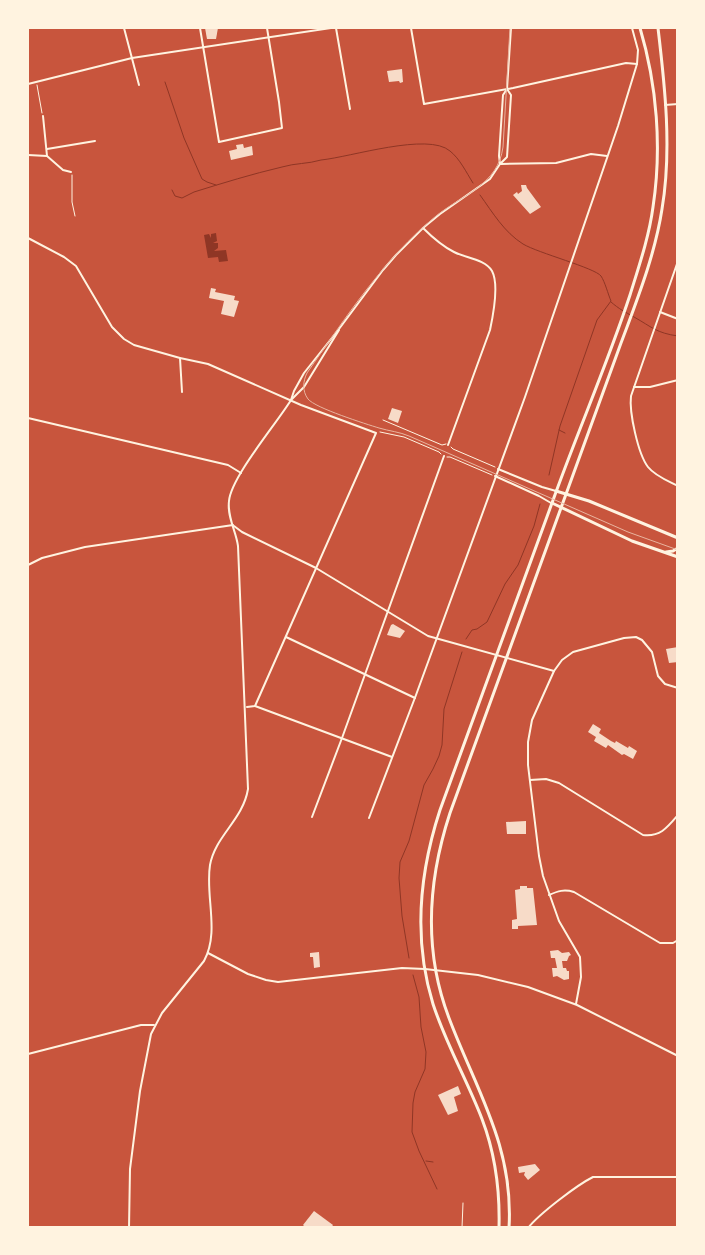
<svg xmlns="http://www.w3.org/2000/svg" width="705" height="1255" font-family="'Crimson Pro',serif">
<rect width="100%" height="100%" fill="#c8553d"/>
<!-- water -->
<polygon fill="#8f3625" points="216,233 217,241 213,243 218,243 218,248 214,251 226,250 228,261 219,262 218,257 208,258 204,235 209,234 211,238 211,234"/>
<g fill="none" stroke-linecap="round" stroke-linejoin="round">
<!-- stream -->
<g stroke="#8f3625" stroke-width="1">
<polyline points="165,82 184,138 202,179 207,182 216,185"/>
<path d="M172,190l3,6 7,2 12,-6c29,-9 58,-18 88,-25 13,-4 26,-3 39,-7 30,-3 107,-28 129,-9 10,8 16,21 23,32"/>
<path d="M480,195c13,18 24,37 43,49 15,9 72,24 78,32 4,6 7,18 10,25l-14,19 -37,106 -11,49"/>
<path d="M611,302c8,7 14,10 23,15 18,10 22,16 44,19"/>
<polyline points="559,430 565,433"/>
<polyline points="466,639 472,630 477,629 487,622 505,584 518,565 534,526 540,504"/>
<polyline points="409,958 402,916 399,878 400,862 409,841 424,785 433,769 439,756 442,745 444,709 462,652"/>
<polyline points="413,975 419,997 421,1027 426,1052 425,1069 415,1092 413,1103 412,1132 419,1151 437,1189"/>
<polyline points="426,1161 433,1162"/>
</g>
</g>
<!-- building -->
<g fill="#f7dbc8">
<polygon points="205,28 218,28 216,39 207,39"/>
<polygon points="402,69 403,82 400,83 399,81 389,82 387,71"/>
<polygon points="243,144 244,148 252,146 253,155 231,160 229,151 237,149 236,145"/>
<polygon points="521,185 526,185 527,188 541,207 530,214 513,195 517,192 518,194 522,191"/>
<polygon points="211,288 216,289 215,292 235,296 234,300 239,301 234,317 221,314 224,301 209,298"/>
<polygon points="392,408 402,411 398,423 388,419"/>
<polygon points="393,624 405,631 400,638 387,635 391,625"/>
<polygon points="678,647 678,662 669,663 666,649"/>
<polygon points="593,724 601,729 599,733 611,741 615,743 616,741 628,748 629,746 637,751 633,759 624,754 622,755 608,745 606,748 594,741 596,737 588,732"/>
<polygon points="526,821 526,834 507,834 506,822"/>
<polygon points="520,886 527,886 527,888 533,888 537,925 518,926 518,929 512,929 512,920 517,919 515,890 520,889"/>
<polygon points="558,950 562,953 569,952 571,955 569,956 567,961 562,961 563,968 566,968 567,971 569,971 569,979 564,980 557,976 553,977 552,968 557,968 555,958 551,958 550,951"/>
<polygon points="319,952 320,967 314,968 313,957 310,957 310,953"/>
<polygon points="458,1086 461,1094 454,1097 458,1111 448,1115 438,1095"/>
<polygon points="535,1164 540,1170 528,1180 524,1175 525,1172 519,1173 518,1167"/>
<polygon points="314,1211 333,1225 331,1228 306,1228 303,1225"/>
</g>
<g fill="none" stroke-linecap="round" stroke-linejoin="round">
<!-- path -->
<g stroke="#fff3e0" stroke-width="1">
<polyline points="37,85 42,113"/>
<polyline points="72,175 72,202 75,216"/>
<polyline points="383,420 442,445 446,444"/>
<polyline points="380,432 404,437 439,452 441,454"/>
<polyline points="451,447 453,449 495,467"/>
<polyline points="447,457 450,457 492,475"/>
</g>
<!-- service -->
<polyline stroke="#fff3e0" stroke-width="1" points="462,1228 463,1203"/>
<!-- minor -->
<g stroke="#fff3e0" stroke-width="2">
<polyline points="124,28 139,85"/>
<polyline points="200,28 219,142 282,128 279,102 267,28"/>
<polyline points="336,28 350,109"/>
<polyline points="411,28 424,104 513,88 626,63 637,64"/>
<polyline points="28,84 132,58 331,28"/>
<polyline points="665,105 678,104"/>
<polyline points="43,116 47,156"/>
<polyline points="47,149 95,141"/>
<polyline points="28,155 47,156 63,170 71,172"/>
<polyline points="500,164 499,156 503,95 507,89 511,28"/>
<polyline points="501,164 556,163 591,154 607,156"/>
<path d="M423,228c9,9 19,18 31,24 11,6 31,7 38,19 7,13 1,45 -2,59l-42,115"/>
<polyline points="28,238 64,257 76,266 112,327 124,339 134,345 180,358 208,364 301,405 376,433 255,706 247,707"/>
<path d="M678,261l-47,135c-2,16 7,58 17,71 7,9 20,14 30,19"/>
<polyline points="660,312 678,319"/>
<polyline points="180,358 182,392"/>
<polyline points="634,387 650,387 678,380"/>
<polyline points="291,400 304,387 339,330"/>
<polyline points="28,418 228,465 241,473"/>
<polyline points="498,469 542,487 556,491"/>
<polyline points="495,476 539,496 551,503"/>
<polyline points="234,526 242,532 316,568 428,636 554,671"/>
<polyline points="28,565 42,558 85,547 233,525"/>
<polyline points="286,637 415,698"/>
<polyline points="255,706 392,757"/>
<path d="M530,780l16,-1 13,4 84,52c17,2 24,-7 35,-20"/>
<polyline points="312,817 342,738 444,456"/>
<polyline points="369,818 416,695 525,397 618,126 637,64 638,50 632,28"/>
<path d="M549,895c9,-4 15,-6 25,-3l86,51h13l5,-3"/>
<polyline points="208,953 248,974 266,980 278,982 402,968 425,969 478,975 528,987 577,1005 678,1056"/>
<polyline points="576,1004 581,977 580,957 559,921 543,876 539,856 528,765 528,742 532,720 554,671 562,660 573,652 624,638 636,637 642,640 652,652 658,676 665,684 678,688"/>
<polyline points="28,1054 141,1025 154,1025"/>
<path d="M129,1228l1,-59 10,-78 11,-57 11,-21 42,-52c16,-29 1,-65 6,-96 5,-29 33,-45 38,-76l-10,-243c-2,-15 -11,-29 -9,-45 2,-24 48,-78 62,-101l3,-9 10,-18 35,-44 44,-59 13,-15 27,-27 17,-14 50,-35 10,-15 7,-7 4,-62 -4,-6"/>
<path d="M528,1228c11,-14 49,-43 65,-51h85"/>
</g>
<!-- secondary -->
<g stroke="#fff3e0" stroke-width="3">
<polyline points="556,491 589,501 678,538"/>
<polyline points="552,503 632,541 678,557"/>
<polyline points="666,552 673,551 678,548"/>
</g>
<!-- primary -->
<g stroke="#fff3e0" stroke-width="3">
<path d="M499,1228c1,-37 -4,-75 -17,-109 -15,-39 -36,-75 -49,-115 -20,-65 -14,-130 7,-194 39,-106 77,-212 116,-318 24,-66 52,-130 74,-197 9,-29 19,-58 23,-88 9,-59 4,-122 -13,-179"/>
<path d="M509,1228c5,-82 -33,-138 -60,-210 -26,-68 -21,-138 1,-205l171,-470c16,-43 34,-88 41,-134 10,-59 3,-122 -4,-181"/>
</g>
<!-- tram -->
<path stroke="#e9b49f" stroke-width="1" d="M510,28l-7,119c-5,38 -41,48 -67,69 -53,44 -90,101 -129,157 -4,8 -5,18 1,26 7,9 58,25 71,29 10,3 21,4 30,8l219,96 50,18"/>
</g>
<!-- border -->
<rect width="705" height="1255" fill="none" stroke="#fff3e0" stroke-width="58"/>
</svg>
